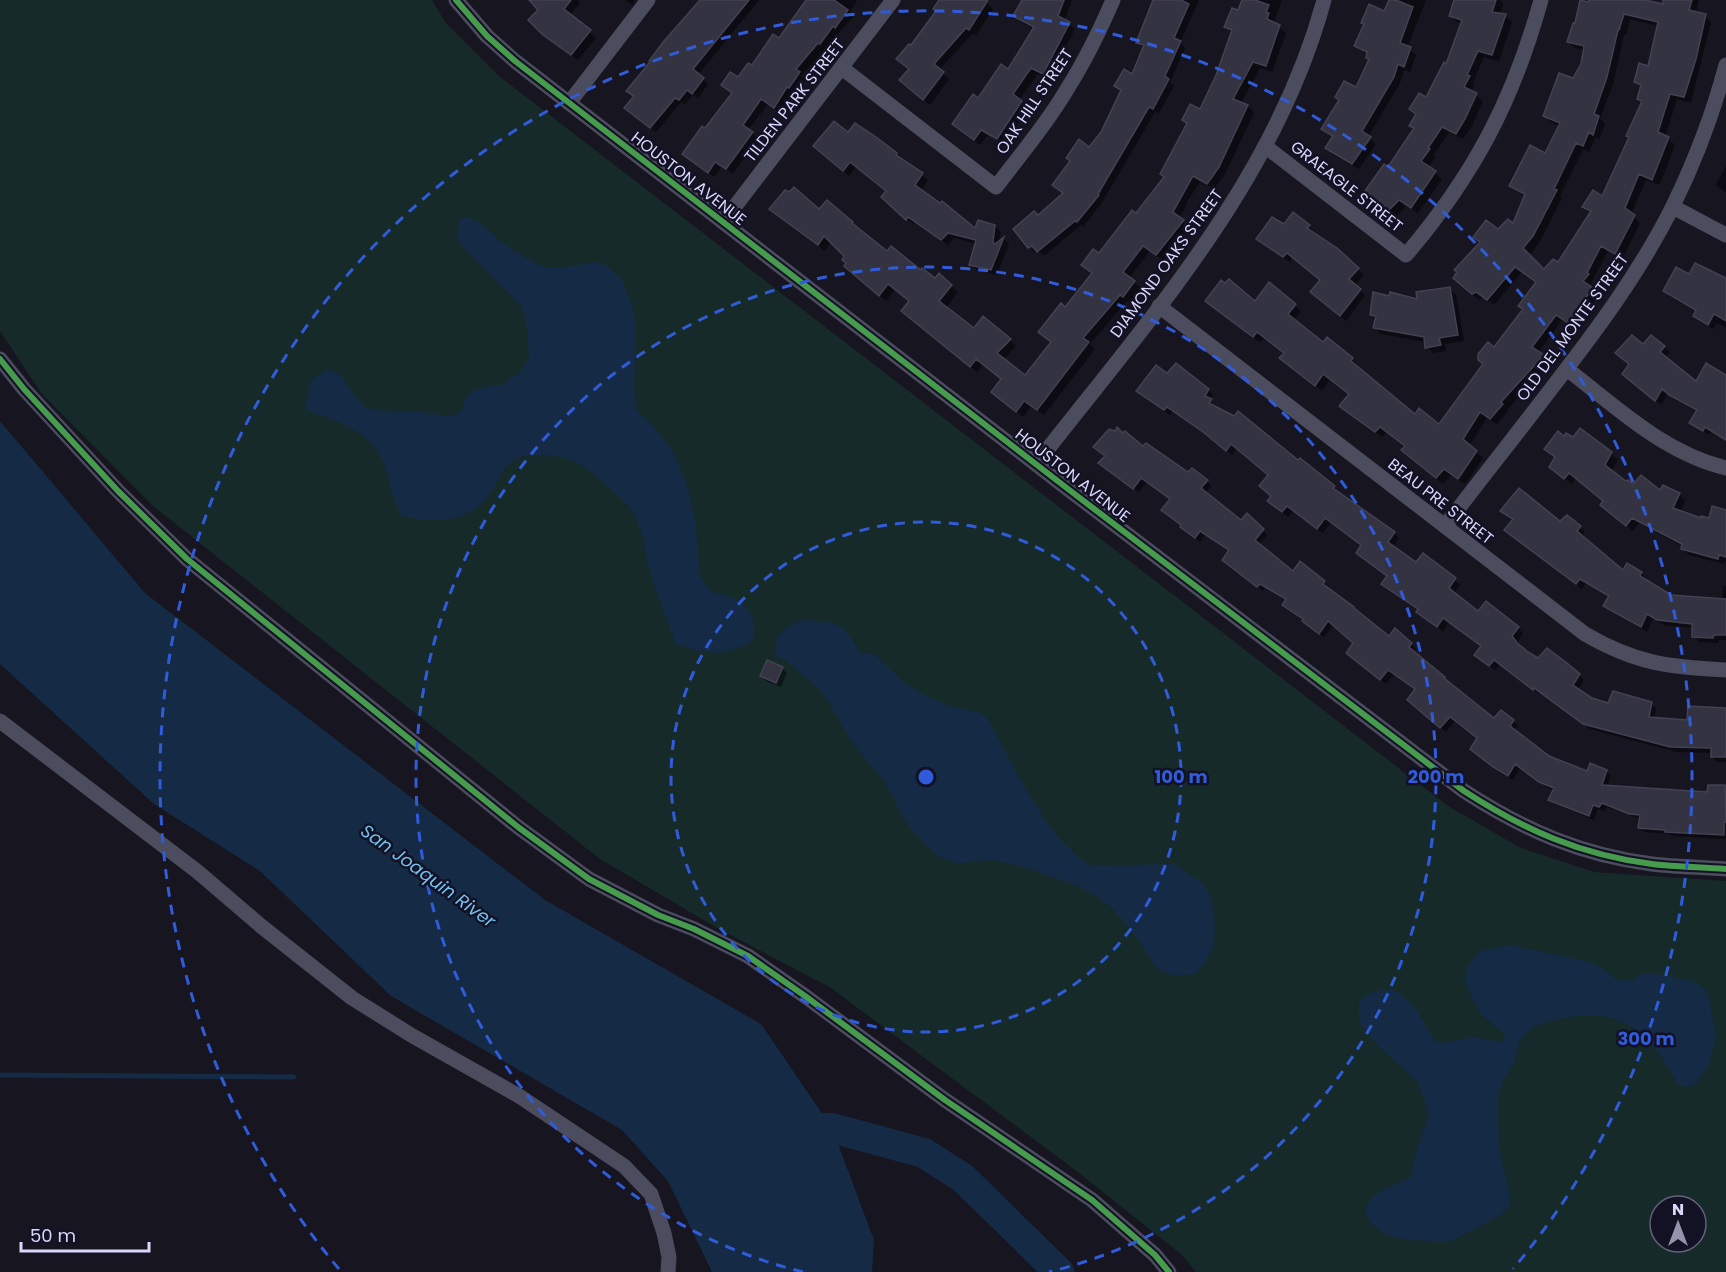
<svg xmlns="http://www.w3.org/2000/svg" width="1726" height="1272" font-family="Poppins,sans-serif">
<rect width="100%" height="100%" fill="#161520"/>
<!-- green -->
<path fill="#152a29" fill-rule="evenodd" d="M0,0h432l14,23 53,53 949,730 73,42 73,24 132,9v391h-530l-14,-17 -103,-82 -248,-185 -114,-60 -117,-69 -446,-352 -113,-114 -41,-62zM1660,1206h36v36h-36z"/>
<!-- water -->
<g fill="#152b45">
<path d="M469,217l10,5 23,20 34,22 10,3h20l31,-5 9,3 16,15 11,27 3,21 -2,62 3,20 22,22 17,25 14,37 6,31 4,51 12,16 20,5 16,12 5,10 1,21c-29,17 -47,15 -78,4 -8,-23 -18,-46 -25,-69 -6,-21 -8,-48 -20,-66 -4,-7 -13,-13 -20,-19 -24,-23 -36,-35 -71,-35 -8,0 -16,0 -23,3 -15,7 -20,27 -30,40 -20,25 -56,25 -85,18 -15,-23 -11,-57 -34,-76 -12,-10 -26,-17 -41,-23 -8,-3 -14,-3 -21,-8 2,-21 1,-32 23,-39l10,4 25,33 9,3 51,2 21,4h9l8,-6 3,-12 8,-7 20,-6h9l17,-12 6,-8 4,-9 -2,-31 -6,-19 -58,-59 -5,-8 1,-20z"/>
<polygon points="0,421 145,593 545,900 761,1024 832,1128 874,1240 872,1272 712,1272 668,1181 622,1130 391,996 260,871 154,804 0,664"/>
<path d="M804,620c33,2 40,2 56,33l14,1 30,28 17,11 28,13 29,6 9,6c26,45 59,122 105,148l82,-2 25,17 8,8 5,10 3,29 -2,20 -11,19 -7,6 -11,2h-11l-10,-3 -8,-6 -23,-35 -20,-23 -16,-12 -18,-10 -49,-17 -29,-8 -9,-1 -32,3 -9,-2 -18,-9 -27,-31 -19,-38 -32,-38 -31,-53 -36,-31 -11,-5c-3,-22 8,-30 28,-36z"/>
<path d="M1510,945l80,17 18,10 7,7 9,2 11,-2 7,-6h10l40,8 10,5 6,9 8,41 -7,29 -12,17 -8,5 -11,-2c-28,-56 -59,-80 -123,-65 -13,3 -27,7 -34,20 -5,7 -5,18 -9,26 -3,6 -9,13 -11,20 -5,14 -2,56 0,72 2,12 12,39 7,50 -3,7 -50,30 -59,33 -9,2 -40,-2 -50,-3 -17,-2 -44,-21 -28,-39 9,-10 28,-16 40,-22l6,-30 11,-27v-11l-11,-28 -39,-35 -19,-24v-21c40,-32 58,10 75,39l9,3 30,-6 29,5 3,-8 -24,-19 -14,-28 -2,-11 2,-9 12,-16z"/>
</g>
<!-- shadow -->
<g fill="#0007" fill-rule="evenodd">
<polygon points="531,0 577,0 580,3 570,15 596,38 578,60 551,41 530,20 541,10"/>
<polygon points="625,0 635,0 632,5"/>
<polygon points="699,0 759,0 698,75 708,84 698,98 693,94 685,104 681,102 656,132 631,113 635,97 628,91 701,2"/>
<polygon points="804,0 857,0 849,14 853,17 801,76 805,79 796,93 794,91 780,113 768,104 748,130 758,139 733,174 722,166 714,177 689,159 705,130 734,94 738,79 753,68 779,40 806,3"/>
<polygon points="941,0 987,0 986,2 993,9 976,35 973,33 939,70 949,79 930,105 907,86 910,70 898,59 911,47 938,12"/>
<polygon points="1032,0 1072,0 1064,21 1075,29 1049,79 1038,74 1019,100 1028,108 1004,144 988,135 980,145 954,124 1009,72 1034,29 1021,22 1015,16"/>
<polygon points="1154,0 1199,0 1180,43 1185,48 1170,82 1174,86 1159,113 1155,112 1103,201 1083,227 1081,225 1044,256 1038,251 1035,253 1030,247 1038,217 1064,194 1054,185 1089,149 1102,133 1122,92 1116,86 1132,76 1144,48 1138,42"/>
<polygon points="1245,0 1284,0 1282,0 1273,24 1286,33 1272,72 1260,68 1241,103 1248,106 1254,113 1246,130 1225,174 1214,189 1200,182 1185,205 1186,207 1179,218 1189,228 1163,260 1150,251 1129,278 1140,288 1130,302 1128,300 1090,344 1095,349 1044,415 1031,406 1023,417 999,398 1002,380 983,365 977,372 903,311 911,301 895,289 886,301 852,273 846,256 831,241 825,251 771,209 820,212 852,223 887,253 935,280 939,276 958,292 946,308 975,330 1010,340 1016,346 1003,360 1025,377 1052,342 1066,309 1093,274 1083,264 1099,255 1136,216 1165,178 1217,76 1232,33 1226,27 1239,11"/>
<polygon points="1391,0 1426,0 1407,48 1416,55 1410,72 1404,70 1400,83 1368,137 1376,144 1359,169 1334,155 1327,148 1333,137 1323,128 1356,89 1370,60 1368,55 1355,45 1385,13"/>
<polygon points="1455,0 1500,0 1503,4 1500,15 1505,16 1512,22 1499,61 1484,57 1473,82 1475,84 1471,92 1483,101 1472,126 1463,139 1449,132 1434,155 1436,157 1428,167 1442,179 1418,213 1406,206 1396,217 1374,198 1389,169 1415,129 1411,125 1417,115 1411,109 1426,99 1447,66 1462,24 1457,22 1450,16"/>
<path d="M1597,0h41l26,6 1,-6h34l-3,14 9,2 6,6 -20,81 -14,-4 -12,38 10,8 -9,24 -7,16 -13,-5 -15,34 9,9 -18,36 -14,-8 -19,36 10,8 -24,33 -13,-8 -24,33 11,10 -42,47 1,1 -11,13 -10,-6 -18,28 14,12 -18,26 -14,-9 -8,9 -34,-27 -3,-10 -19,-15 -5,5 -34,-25 2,-17 -20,-15 -8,11 -41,-33 4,-5 -20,-15 -5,4 -46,-35 42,-4 39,2 6,7 -8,9 30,23 4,-5 25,20 7,7 -2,2 58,48 24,10 46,-61 9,-16 31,-39 12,-27 -15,-11 -28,33 -11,-8 -4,3 -18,-16 20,-41 -6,-6 39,-11 12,-30 -16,-11 36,-30 14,-29 -9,-4 -6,-6 28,-36 9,-15 3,-15 -10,-2 -6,-6 27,-36zM1630,19l28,7 -9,42 -14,14 7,6 -4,11 5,4 -13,35 -27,60 -19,9 7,6 -32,51 -15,7 -15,-15 10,-13 23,-45 -2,-2 23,-47 6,3 7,-15 3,3 6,-16 -5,-5 13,-35 11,-49h2z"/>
<path d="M848,134l27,4 53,42 -7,11 55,39 19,-4 6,6 -2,11 5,-4 5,5 -12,31 -20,-5 -7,-6 7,-20 -23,-6 -6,7 -33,-23 -2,2 -24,-21 -2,-11 -31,-25 -7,9 -28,-24zM991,242l7,2 -8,6z"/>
<polygon points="1726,166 1726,193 1716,185"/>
<polygon points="1284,226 1309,226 1314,232 1313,233 1364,275 1354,286 1365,295 1346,321 1318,298 1322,280 1293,257 1290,262 1258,239"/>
<polygon points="1689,276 1726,280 1726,327 1717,323 1713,329 1699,321 1694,316 1697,311 1669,296 1665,291"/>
<polygon points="1449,289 1456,295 1464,341 1445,344 1446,351 1433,353 1427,347 1426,342 1381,334 1375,327 1376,319 1372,314 1419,301"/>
<polygon points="1665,348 1670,352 1665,358 1696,383 1726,377 1726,441 1711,432 1709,435 1691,423 1698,412 1676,400 1668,393 1661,405 1624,373 1654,357 1657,359"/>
<polygon points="1167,375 1208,390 1213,395 1210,400 1216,406 1215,408 1299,462 1334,487 1339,492 1338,494 1394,533 1399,538 1393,548 1416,564 1423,555 1455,580 1460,585 1454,594 1478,613 1518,628 1523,633 1517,643 1521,647 1538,660 1579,675 1584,680 1578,690 1591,699 1609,705 1651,703 1656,709 1654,719 1689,722 1726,709 1726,762 1717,762 1712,757 1712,753 1677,752 1590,729 1540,693 1539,694 1500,664 1495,670 1481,660 1482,647 1449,622 1443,631 1423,617 1419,610 1388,589 1383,584 1388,577 1363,546 1331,522 1323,533 1293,511 1288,517 1275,506 1270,475 1237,448 1232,455 1210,437 1173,411 1170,415 1138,391"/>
<polygon points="1564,438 1611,453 1618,460 1611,472 1634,486 1661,493 1679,494 1685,501 1680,512 1702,520 1710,520 1726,512 1726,561 1724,564 1689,555 1683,549 1683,547 1639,523 1633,531 1608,511 1604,502 1576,478 1572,484 1557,473"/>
<polygon points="1144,448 1189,474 1207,481 1211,486 1205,494 1241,522 1247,515 1267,535 1259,545 1293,573 1301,563 1324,582 1329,587 1327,590 1389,638 1411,644 1416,649 1413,652 1494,720 1513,721 1518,726 1514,731 1548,757 1587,773 1606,771 1611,776 1607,786 1709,794 1725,787 1726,839 1672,836 1670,834 1645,832 1640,827 1641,819 1607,807 1605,811 1598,809 1594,820 1555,804 1550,799 1554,790 1546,787 1520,768 1513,780 1499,772 1477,753 1479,739 1469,730 1455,721 1446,732 1413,705 1416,690 1394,674 1386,684 1353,658 1355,643 1333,625 1324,637 1309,626 1287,600 1265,587 1263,591 1229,565 1230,551 1205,535 1200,542 1187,531 1171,500 1147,482 1139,492 1105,468"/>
<polygon points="1502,511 1580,527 1585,533 1582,537 1623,572 1641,573 1647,579 1646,581 1670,596 1722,600 1723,586 1726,586 1726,640 1719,640 1719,643 1699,642 1694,636 1694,628 1664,625 1653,619 1647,632 1611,611 1605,605 1610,597 1586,583 1582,589 1512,535 1514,520"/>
<polygon points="768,662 783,669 787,673 781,687 766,681 761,676"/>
</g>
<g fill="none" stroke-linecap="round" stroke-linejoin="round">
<!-- stream -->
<polyline stroke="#152b45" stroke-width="5" points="0,1075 294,1077"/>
<!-- river -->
<polyline stroke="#152b45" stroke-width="30" points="792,1129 832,1128 924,1153 963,1178 1059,1272"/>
</g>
<!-- building -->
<g fill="#343342" stroke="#434152" stroke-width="1.5" fill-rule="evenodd">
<polygon points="529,0 571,0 564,9 591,30 571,55 543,35 528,20 538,10"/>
<polygon points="700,0 749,0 693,69 704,78 692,94 687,90 679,100 675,98 650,128 624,108 634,96 626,91 650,62 649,61 664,41"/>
<polygon points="806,0 834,0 848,10 835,28 833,26 820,44 818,43 796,69 800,72 789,88 787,87 774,108 761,99 743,125 753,132 726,169 715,162 708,173 682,154 702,126 705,128 732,93 721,85 730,72 738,77 748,63 752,65 773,34 779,38"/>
<polygon points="939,0 988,0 969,30 966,28 934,64 944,72 923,100 899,80 909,69 896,59 909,44 911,45 936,11 933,9"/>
<polygon points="1022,0 1064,0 1058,16 1070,22 1043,74 1031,68 1013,94 1022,101 997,139 981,130 974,140 952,124 973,94 978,98 1001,64 1008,69 1034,27 1013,16"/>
<polygon points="1153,0 1181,0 1189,4 1174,38 1181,41 1165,76 1169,79 1153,109 1149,107 1098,194 1099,195 1077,222 1075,221 1037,252 1032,246 1028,248 1013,229 1034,211 1038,215 1063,193 1052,185 1070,161 1066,158 1079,139 1089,147 1101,132 1121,90 1114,86 1124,69 1132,74 1144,45 1136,43"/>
<polygon points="1242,0 1255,0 1269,5 1266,12 1269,13 1267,19 1280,25 1266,66 1253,62 1233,99 1248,105 1219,167 1207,184 1193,176 1173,212 1184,220 1156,255 1143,246 1123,272 1135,281 1123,297 1120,295 1083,338 1089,342 1037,410 1024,401 1016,412 991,392 1001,379 976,359 970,367 901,311 909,301 888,284 879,296 844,266 846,263 842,260 844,256 824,236 818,245 769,209 785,190 789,192 794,187 819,209 827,200 853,222 852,223 887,251 891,246 921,270 922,268 935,278 939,273 952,285 939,301 974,328 983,316 1011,339 997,353 1025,375 1051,342 1038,332 1061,303 1065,307 1092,273 1081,265 1093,249 1099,253 1132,210 1136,213 1164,177 1160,174 1187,123 1182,120 1190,104 1200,109 1216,75 1232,30 1224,27 1232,8 1238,10"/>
<polygon points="1389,0 1396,0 1413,7 1400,43 1411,47 1404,67 1398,64 1394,77 1362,131 1371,137 1352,164 1325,148 1333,136 1321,129 1339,100 1335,97 1344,81 1356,87 1369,59 1366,58 1367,52 1354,46 1364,24 1361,23 1369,4 1384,11"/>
<polygon points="1454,0 1496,0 1492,12 1506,14 1492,55 1478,51 1467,75 1470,76 1464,87 1477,93 1465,119 1456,134 1442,127 1428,148 1430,149 1421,161 1436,171 1411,208 1399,200 1388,211 1365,191 1384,164 1388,167 1414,128 1409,126 1416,114 1409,109 1419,93 1426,97 1444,62 1446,64 1462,20 1449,16"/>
<path d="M1580,0l8,2 1,-2h56l18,4v-4h29l-3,10 17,4 -10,45 -12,38 -14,-3 -12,38 11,5 -17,43 -13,-6 -14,34 10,7 -20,39 -14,-8 -14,27 2,1 -6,7 10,7 -25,35 -12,-8 -24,32 12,8 -43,47 2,2 -13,15 -10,-7 -17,27 14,12 -19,28 -14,-10 -8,9 -35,-28 4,-4 -25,-19 -5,5 -36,-26 10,-12 -26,-20 -8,12 -36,-28 5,-5 -27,-21 -4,5 -48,-36 16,-21 4,3 4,-4 26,22 14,-19 27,22 -8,10 35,28 4,-5 26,21 -2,3 64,53 4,-6 20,16 44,-60 -5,-4v-6l10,-12 6,5 29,-38 -5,-3 18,-24 -21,-15 -28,33 -11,-8 -4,2 -19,-16 4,-6 -3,-2 26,-28 -7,-5 13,-17 12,9 10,-10 5,4 12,-29 -16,-8 21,-41 15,8 15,-30 -17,-7 16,-43 14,5 8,-14 3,-18 -17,-4 6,-19h2zM1624,14l34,8 -10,44 -9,-3 -5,19 7,3 -4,14 5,2 -16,35 3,1 -27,59 -9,-6 -11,17 9,4 -33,51 -5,-3 -9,10 -21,-21 10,-12 24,-46 -3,-1 22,-46 7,3 6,-14 4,3 6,-19 -5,-2 13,-37 11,-47h1z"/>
<polygon points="834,121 848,132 855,123 876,137 897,153 896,155 923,173 915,185 940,203 942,201 975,228 978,220 995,225 993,242 995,244 1004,237 991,270 969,265 976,240 948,233 941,240 908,217 906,220 881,197 886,191 850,162 843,171 813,146"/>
<polygon points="1293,212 1310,225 1307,228 1337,248 1359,268 1349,279 1361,289 1340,316 1310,292 1320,280 1287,253 1283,257 1256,239 1272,217 1284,224"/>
<polygon points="1695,263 1726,278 1726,321 1714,314 1708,325 1693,316 1696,310 1663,291 1676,267 1689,274"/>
<polygon points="1450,287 1458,335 1439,338 1441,345 1425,348 1424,337 1373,328 1376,316 1370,315 1373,292 1389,296 1390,292 1417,299 1416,292"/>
<polygon points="1632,335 1643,344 1651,335 1665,346 1660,352 1696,381 1706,363 1726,375 1726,440 1705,427 1703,431 1689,423 1697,410 1669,395 1662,389 1655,401 1622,374 1629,364 1615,353"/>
<polygon points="1176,363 1209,389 1205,396 1212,399 1209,403 1234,416 1238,411 1298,460 1300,458 1335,486 1333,488 1395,532 1388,542 1416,562 1423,553 1456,578 1449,588 1478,611 1486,601 1519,627 1512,636 1516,641 1516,642 1528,652 1538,658 1547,648 1567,663 1580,674 1573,685 1592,698 1608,703 1613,691 1652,702 1649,717 1687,720 1688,706 1726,708 1726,757 1711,757 1711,748 1670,747 1583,724 1534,688 1533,690 1494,660 1489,666 1474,655 1481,646 1443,618 1437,627 1416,612 1418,609 1381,584 1387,576 1356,553 1361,545 1325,518 1317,529 1287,506 1282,512 1267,501 1271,496 1259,486 1268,475 1231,444 1226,451 1203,432 1167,407 1164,410 1136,391 1156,365 1167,373"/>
<polygon points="1117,427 1123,433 1125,431 1143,446 1146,443 1188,472 1192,468 1208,480 1201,488 1241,520 1247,513 1264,529 1255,540 1293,571 1300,561 1325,581 1323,584 1354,607 1354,608 1389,636 1395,628 1412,643 1409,647 1445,677 1444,678 1494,718 1501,710 1514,720 1510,726 1549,756 1587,771 1590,763 1607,770 1602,785 1707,792 1708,785 1725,785 1726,822 1724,822 1724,835 1665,832 1665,830 1638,828 1640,815 1629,814 1602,803 1599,807 1593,805 1589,816 1548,800 1554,788 1539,782 1515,764 1508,776 1493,767 1470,749 1477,738 1462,726 1450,717 1440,728 1407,700 1415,689 1388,670 1380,680 1346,653 1353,643 1328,621 1319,634 1302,621 1303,619 1282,605 1286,599 1260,584 1257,587 1222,560 1229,550 1200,531 1195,538 1180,527 1181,525 1161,510 1170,499 1141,478 1133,489 1098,463 1105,456 1093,447 1109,429 1115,431"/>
<polygon points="1580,428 1612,452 1605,465 1626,481 1628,480 1633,484 1641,475 1660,490 1663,485 1680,493 1673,508 1701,518 1701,516 1709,518 1712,506 1726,510 1726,557 1719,555 1718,559 1681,549 1682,544 1632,518 1626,526 1600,505 1603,501 1569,473 1564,479 1549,467 1555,457 1544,449 1558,431 1564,436 1566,433 1573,437"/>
<polygon points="1519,488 1560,521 1567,515 1581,526 1577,531 1623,570 1627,563 1642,572 1640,576 1671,595 1726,599 1726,635 1714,635 1713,638 1692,637 1692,624 1657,620 1647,614 1641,627 1603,606 1609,596 1580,579 1576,584 1504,530 1513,519 1500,511"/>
<polygon points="767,660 783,667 776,683 760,676"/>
</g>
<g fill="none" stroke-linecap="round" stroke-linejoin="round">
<!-- minor -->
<g stroke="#4c4c5f" stroke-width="15">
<path d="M456,0l31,36 28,25 553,428 396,302c60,39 117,64 188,73 24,3 50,3 74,5"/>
<path d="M842,68l154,119c25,-33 52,-65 73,-101 17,-27 31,-56 44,-86"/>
<polyline points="569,103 648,0"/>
<path d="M1265,146l141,109c68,-80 107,-154 135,-255"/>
<polyline points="1673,207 1726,235"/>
<polyline points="723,222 893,0"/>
<path d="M1159,306l426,328c52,30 83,33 141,36"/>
<polyline points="0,359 24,389 118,491 187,559 518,827 589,879 658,915 694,929 748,956 805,996 945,1100 1092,1200 1155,1255 1169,1272"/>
<path d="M1567,369c49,38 97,84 159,99"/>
<path d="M1036,464c113,-145 239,-283 288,-464"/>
<path d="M1445,526c35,-46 71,-91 106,-137 45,-58 89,-117 122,-183 22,-45 40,-92 53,-141"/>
<polyline points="0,721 198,872 261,926 352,998 411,1035 519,1096 624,1166 651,1194 664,1233 669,1257 668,1272"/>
</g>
<!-- cycleway casing -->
<g stroke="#131124" stroke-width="10">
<g id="cycleway">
<path d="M456,0l31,36 28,25 553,428 396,302c60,39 117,64 188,73 24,3 50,3 74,5"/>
<polyline points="0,359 24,389 118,491 187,559 518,827 589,879 658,915 694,929 748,956 805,996 945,1100 1092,1200 1155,1255 1169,1272"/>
</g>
</g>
<!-- cycleway -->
<use href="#cycleway" stroke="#469c4c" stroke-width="6"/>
</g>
<!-- distance rings -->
<g fill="none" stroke="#305cdc" stroke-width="3" stroke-dasharray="10 8">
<circle cx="926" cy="777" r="255"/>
<path d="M803 1272A510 510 0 1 1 1049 1272"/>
<path d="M339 1269A766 766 0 1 1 1513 1269"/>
</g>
<g text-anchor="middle" stroke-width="5" stroke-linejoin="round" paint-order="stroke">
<!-- street labels -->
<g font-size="16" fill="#d9d8fb" stroke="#131124">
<text transform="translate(794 100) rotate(-52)" y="6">TILDEN PARK STREET</text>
<text transform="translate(1034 101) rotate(-56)" y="6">OAK HILL STREET</text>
<text transform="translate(689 178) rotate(38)" y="6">HOUSTON AVENUE</text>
<text transform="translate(1347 186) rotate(38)" y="6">GRAEAGLE STREET</text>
<text transform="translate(1166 263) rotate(-54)" y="6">DIAMOND OAKS STREET</text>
<text transform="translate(1572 327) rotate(-54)" y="6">OLD DEL MONTE STREET</text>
<text transform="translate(1073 475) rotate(38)" y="6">HOUSTON AVENUE</text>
<text transform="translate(1441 501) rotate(38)" y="6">BEAU PRE STREET</text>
</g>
<!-- water labels -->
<g font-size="18" font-style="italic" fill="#70c0f0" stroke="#131124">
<text transform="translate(428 876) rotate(36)" y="6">San Joaquin River</text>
</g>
</g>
<circle cx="926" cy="777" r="9" fill="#305cdc" stroke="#131124" stroke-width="3"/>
<g font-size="18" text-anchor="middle" font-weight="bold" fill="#305cdc" stroke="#131124" stroke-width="5" stroke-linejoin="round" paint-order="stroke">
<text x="1181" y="783">100 m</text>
<text x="1436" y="783">200 m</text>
<text x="1646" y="1045">300 m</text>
</g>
<!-- north arrow -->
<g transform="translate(1678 1224)"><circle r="28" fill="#131124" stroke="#62617a" stroke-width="1.5"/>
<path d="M0-4.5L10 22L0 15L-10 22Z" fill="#9594ae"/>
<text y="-9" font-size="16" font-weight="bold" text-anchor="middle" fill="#d9d8fb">N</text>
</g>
<!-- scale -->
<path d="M21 1242v9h128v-9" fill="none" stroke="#d9d8fb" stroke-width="3"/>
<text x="30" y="1242" font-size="18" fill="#d9d8fb" stroke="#131124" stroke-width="4.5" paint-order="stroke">50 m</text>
</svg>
